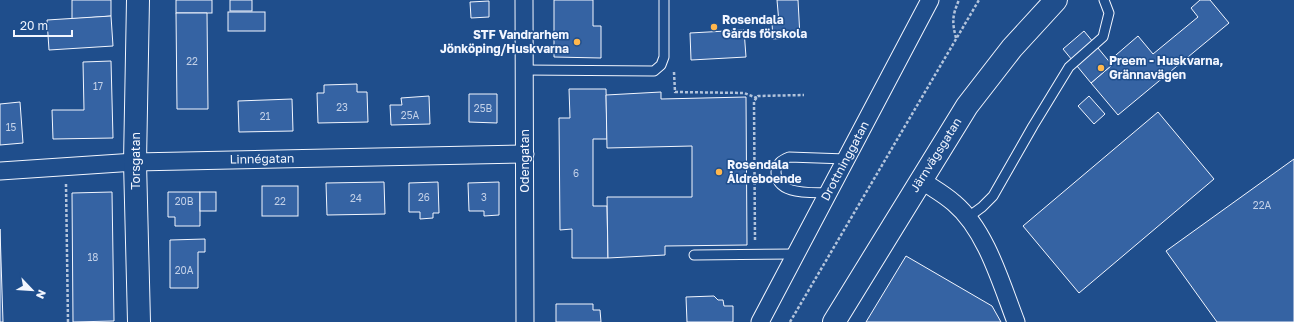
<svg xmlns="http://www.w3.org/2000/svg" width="1294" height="322" font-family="'Golos Text',sans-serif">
<rect width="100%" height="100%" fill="#1f4e8c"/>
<!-- building -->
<g fill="#3563a3" stroke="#f2f6ff">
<polygon points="72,0 111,0 111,16 72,19"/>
<rect x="176" y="0" width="36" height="13"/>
<rect x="230" y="0" width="22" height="11"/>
<polygon points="554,0 593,0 593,26 601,26 601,58 554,57"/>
<polygon points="777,0 798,0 800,37 773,39 772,23 779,23"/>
<polygon points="1200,0 1210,0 1229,23 1118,115 1091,83 1112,65 1109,61 1138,36 1153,54 1198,17 1191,8"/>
<polygon points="489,1 489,17 471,18 470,2"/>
<rect x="228" y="12" width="37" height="19"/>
<polygon points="176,13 207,13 208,109 177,109"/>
<polygon points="111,16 113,46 49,50 47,20"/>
<polygon points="744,30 746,57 691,60 690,33"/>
<polygon points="1084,31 1112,65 1091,83 1063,49"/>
<polygon points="111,61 113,138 53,139 52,110 84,110 83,62"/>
<polygon points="357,84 357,92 367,92 368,122 318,123 317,93 324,93 324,85"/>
<polygon points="569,89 606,89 607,139 593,139 593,206 607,206 608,258 572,258 572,229 560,230 559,118 570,118"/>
<polygon points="661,92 661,99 746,97 747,245 665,246 665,255 608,258 607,197 692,197 692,146 607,148 606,95"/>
<polygon points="469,94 497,94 497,123 469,122"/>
<polygon points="429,96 430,124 391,125 390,105 402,105 401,98"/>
<polygon points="1089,96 1105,114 1094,124 1078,106"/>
<polygon points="292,99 293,131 239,132 238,101"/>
<polygon points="20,102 23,143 0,145 0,104"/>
<polygon points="1158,112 1214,179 1079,293 1023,226"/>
<polygon points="1294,159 1294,322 1217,322 1166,251"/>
<polygon points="384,182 385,214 327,215 326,183"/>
<polygon points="438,182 439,213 433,213 433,218 420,219 420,212 409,212 409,183"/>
<polygon points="499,182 499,215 484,216 484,211 469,211 468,183"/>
<rect x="262" y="186" width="36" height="30"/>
<polygon points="112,192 114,321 73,322 72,193"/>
<polygon points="168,192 200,192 200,226 175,226 175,217 168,217"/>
<rect x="200" y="192" width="16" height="19"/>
<polygon points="0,229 3,322 0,322"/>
<polygon points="205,239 205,252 198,252 198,288 170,288 170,240"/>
<polygon points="906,256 992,306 1001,322 866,322"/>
<polygon points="714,296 718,300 723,300 724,306 733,306 733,322 687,322 686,297"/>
<polygon points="556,304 593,304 593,310 600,310 601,322 556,322"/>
</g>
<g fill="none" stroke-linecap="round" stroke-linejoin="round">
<!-- service casing -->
<g stroke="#f2f6ff" stroke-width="11">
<g id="service">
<polyline points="524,70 654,71 661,65 664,57 664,0"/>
<path d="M828,193c-16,-1 -52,3 -52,-21 0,-9 6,-12 13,-15l57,2"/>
<polyline points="967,218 982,207 993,196 1033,126 1069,67 1103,37 1109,13 1104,0"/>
<polyline points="694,255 796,254"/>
</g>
</g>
<!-- minor casing -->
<g stroke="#f2f6ff" stroke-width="19">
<g id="minor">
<polyline points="524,0 525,322"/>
<polyline points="0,171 135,162 525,154"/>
<path d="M921,180c10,7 23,14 33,23 32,27 47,80 62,119"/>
<polyline points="760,322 930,0"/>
</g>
</g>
<!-- tertiary casing -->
<g stroke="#f2f6ff" stroke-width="24">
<g id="tertiary">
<polyline points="138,0 135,162 139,322"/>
<polyline points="834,322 967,106 1012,48 1056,0"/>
</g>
</g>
<!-- path -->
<g stroke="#b3c4dc" stroke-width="2.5" stroke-dasharray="3 2" stroke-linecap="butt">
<path d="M956,38c-4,-16 -4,-22 3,-38"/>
<polyline points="674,72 675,92 744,93 757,98"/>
<polyline points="66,184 68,322"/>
<polyline points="755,240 754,101 758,96 804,95"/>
<polyline points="790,322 979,0"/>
</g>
<!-- service -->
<use href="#service" stroke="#1f4e8c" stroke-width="9"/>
<!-- minor -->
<use href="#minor" stroke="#1f4e8c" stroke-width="17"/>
<!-- tertiary -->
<use href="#tertiary" stroke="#1f4e8c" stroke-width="22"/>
</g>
<!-- markers -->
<g fill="#ffb74d" stroke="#1f4e8c" stroke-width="1.5">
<circle cx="714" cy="27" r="4"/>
<circle cx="577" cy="42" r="4"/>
<circle cx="1101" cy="68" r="4"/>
<circle cx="719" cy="172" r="4"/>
</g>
<g text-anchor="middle" stroke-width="3" stroke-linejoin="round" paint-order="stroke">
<!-- number labels -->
<g font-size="10" fill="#c3d1e8">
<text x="192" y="65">22</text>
<text x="98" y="90">17</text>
<text x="342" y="111">23</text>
<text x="483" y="112">25B</text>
<text x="410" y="119">25A</text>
<text x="265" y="120">21</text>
<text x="11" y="131">15</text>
<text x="576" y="177">6</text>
<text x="424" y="201">26</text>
<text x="484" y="201">3</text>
<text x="356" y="202">24</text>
<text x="184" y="205">20B</text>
<text x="280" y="205">22</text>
<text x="1262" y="209">22A</text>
<text x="93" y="261">18</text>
<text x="184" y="274">20A</text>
</g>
<!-- poi labels -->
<g font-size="12" font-weight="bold" fill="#f2f6ff" stroke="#1f4e8c" text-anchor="start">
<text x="722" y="24">Rosendala<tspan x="722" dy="14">Gårds förskola</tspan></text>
<text x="569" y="39" text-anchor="end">STF Vandrarhem<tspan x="569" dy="14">Jönköping/Huskvarna</tspan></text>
<text x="1109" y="65">Preem - Huskvarna,<tspan x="1109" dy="14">Grännavägen</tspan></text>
<text x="727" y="169">Rosendala<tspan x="727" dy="14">Åldreboende</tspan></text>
</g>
<!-- street labels -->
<g font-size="12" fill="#f2f6ff" stroke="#1f4e8c">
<text transform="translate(936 155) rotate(-58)" y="4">Järnvägsgatan</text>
<text transform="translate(262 159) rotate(-1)" y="4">Linnégatan</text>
<text transform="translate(136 161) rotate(-90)" y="4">Torsgatan</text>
<text transform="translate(525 161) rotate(-90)" y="4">Odengatan</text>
<text transform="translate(845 161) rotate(-62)" y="4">Drottninggatan</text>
</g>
</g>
<!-- north arrow -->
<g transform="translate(32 290) rotate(115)" stroke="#1f4e8c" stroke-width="3" paint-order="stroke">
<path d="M0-3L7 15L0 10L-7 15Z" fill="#f2f6ff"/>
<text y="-6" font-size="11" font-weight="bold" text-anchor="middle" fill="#f2f6ff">N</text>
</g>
<!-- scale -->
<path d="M14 30v6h58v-6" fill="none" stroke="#f2f6ff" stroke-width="2"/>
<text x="20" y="30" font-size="12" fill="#f2f6ff" stroke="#1f4e8c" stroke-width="3" paint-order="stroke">20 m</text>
</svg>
